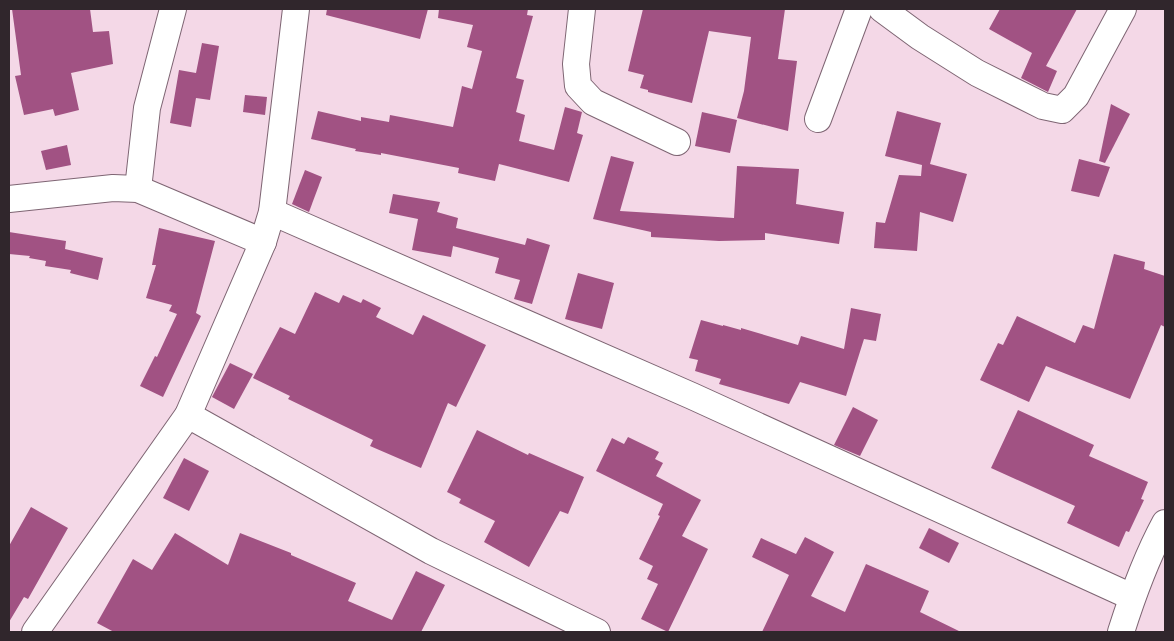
<svg xmlns="http://www.w3.org/2000/svg" width="1174" height="641" font-family="Manrope,sans-serif">
<rect width="100%" height="100%" fill="#f4d8e7"/>
<!-- building -->
<g fill="#a15283">
<polygon points="12,9 90,9 93,32 109,31 113,64 71,73 79,110 55,116 53,109 24,115 15,76 21,75"/>
<polygon points="327,9 428,9 420,39 326,15"/>
<polygon points="439,9 528,9 527,15 533,16 516,78 524,80 516,112 525,115 519,141 554,150 565,107 582,112 577,133 583,135 569,182 499,164 495,181 458,173 459,168 381,153 381,155 355,151 356,149 311,139 318,111 361,121 361,117 389,122 390,115 453,127 462,86 472,89 482,51 467,47 473,25 438,18"/>
<polygon points="643,9 785,9 778,59 797,61 788,131 737,118 744,91 751,37 709,31 692,103 648,92 648,90 640,88 644,75 628,71"/>
<polygon points="1000,9 1077,9 1046,66 1057,71 1048,92 1021,78 1032,53 989,29"/>
<polygon points="202,43 219,46 210,100 196,98 191,127 170,123 179,70 196,73"/>
<polygon points="245,95 267,97 265,115 243,112"/>
<polygon points="1111,104 1130,114 1105,163 1099,161"/>
<polygon points="897,111 941,123 930,164 967,174 953,222 920,212 917,251 874,248 876,222 885,223 899,175 921,176 922,165 885,156"/>
<polygon points="702,112 737,120 730,153 695,146"/>
<polygon points="67,145 71,165 46,170 41,151"/>
<polygon points="611,156 634,162 620,211 734,218 737,166 799,169 796,204 844,212 839,244 765,233 765,240 719,241 651,237 651,232 593,219"/>
<polygon points="1079,159 1110,167 1099,197 1071,191"/>
<polygon points="305,170 322,177 309,212 292,204"/>
<polygon points="393,194 440,202 437,212 458,218 456,228 525,245 527,238 550,245 532,304 514,299 520,280 495,273 499,258 453,246 451,257 412,250 418,219 389,213"/>
<polygon points="159,228 215,241 196,313 201,316 163,397 140,386 155,356 157,357 177,314 169,311 172,305 146,298 156,265 152,265"/>
<polygon points="9,232 66,241 65,249 103,258 98,280 70,273 71,270 45,266 46,261 29,258 30,256 9,254"/>
<polygon points="1114,254 1145,262 1144,269 1165,276 1165,327 1161,325 1130,399 1046,366 1029,402 980,380 998,343 1003,345 1017,316 1075,343 1083,325 1094,329"/>
<polygon points="578,273 614,283 602,329 565,319"/>
<polygon points="315,292 339,303 343,295 361,303 363,299 381,308 376,317 413,335 423,315 486,345 456,407 448,403 421,468 370,446 373,440 288,399 290,396 253,378 280,327 295,334"/>
<polygon points="851,308 881,314 876,341 864,339 846,396 800,382 789,404 719,384 721,379 695,371 698,360 689,358 701,320 723,326 723,325 741,330 741,328 798,345 801,336 844,349"/>
<polygon points="230,363 253,374 234,409 212,397"/>
<polygon points="853,407 878,420 860,456 834,445"/>
<polygon points="1018,410 1094,445 1089,456 1148,482 1141,499 1144,500 1129,532 1126,531 1119,547 1067,523 1075,506 991,468"/>
<polygon points="477,430 528,455 529,453 584,477 568,514 560,511 529,567 484,542 495,521 459,503 461,499 447,492"/>
<polygon points="628,437 659,452 655,459 663,463 656,476 701,500 682,536 708,549 668,632 641,619 658,584 647,579 653,566 639,559 660,516 658,515 663,504 596,471 612,438 624,444"/>
<polygon points="184,458 209,471 189,511 163,498"/>
<polygon points="31,507 68,528 28,599 24,597 9,622 9,546"/>
<polygon points="929,528 959,543 949,563 919,548"/>
<polygon points="175,533 228,565 240,533 291,553 291,555 356,583 348,601 392,620 416,571 445,585 421,632 114,632 97,623 133,559 152,570"/>
<polygon points="805,537 834,552 811,596 845,612 866,564 929,591 920,612 961,632 762,632 789,575 752,557 761,538 796,554"/>
</g>
<g fill="none" stroke-linecap="round" stroke-linejoin="round">
<!-- minor casing -->
<g stroke="#7e6573" stroke-width="28">
<g id="minor">
<polyline points="582,9 576,64 578,86 593,102 677,142"/>
<polyline points="882,9 920,37 977,73 1043,106 1062,110 1076,96 1123,9"/>
<polyline points="818,119 859,9"/>
<polyline points="138,189 147,108 173,9"/>
<polyline points="9,199 113,188 138,189 263,242"/>
<polyline points="272,212 692,396 1132,597"/>
<polyline points="188,415 431,551 597,632"/>
<polyline points="35,632 188,415 263,242 272,212 296,9"/>
<path d="M1121,632c12,-38 25,-74 44,-109"/>
</g>
</g>
<!-- minor -->
<use href="#minor" stroke="#fff" stroke-width="26"/>
</g>
<!-- border -->
<rect width="1174" height="641" fill="none" stroke="#30262c" stroke-width="20"/>
</svg>
